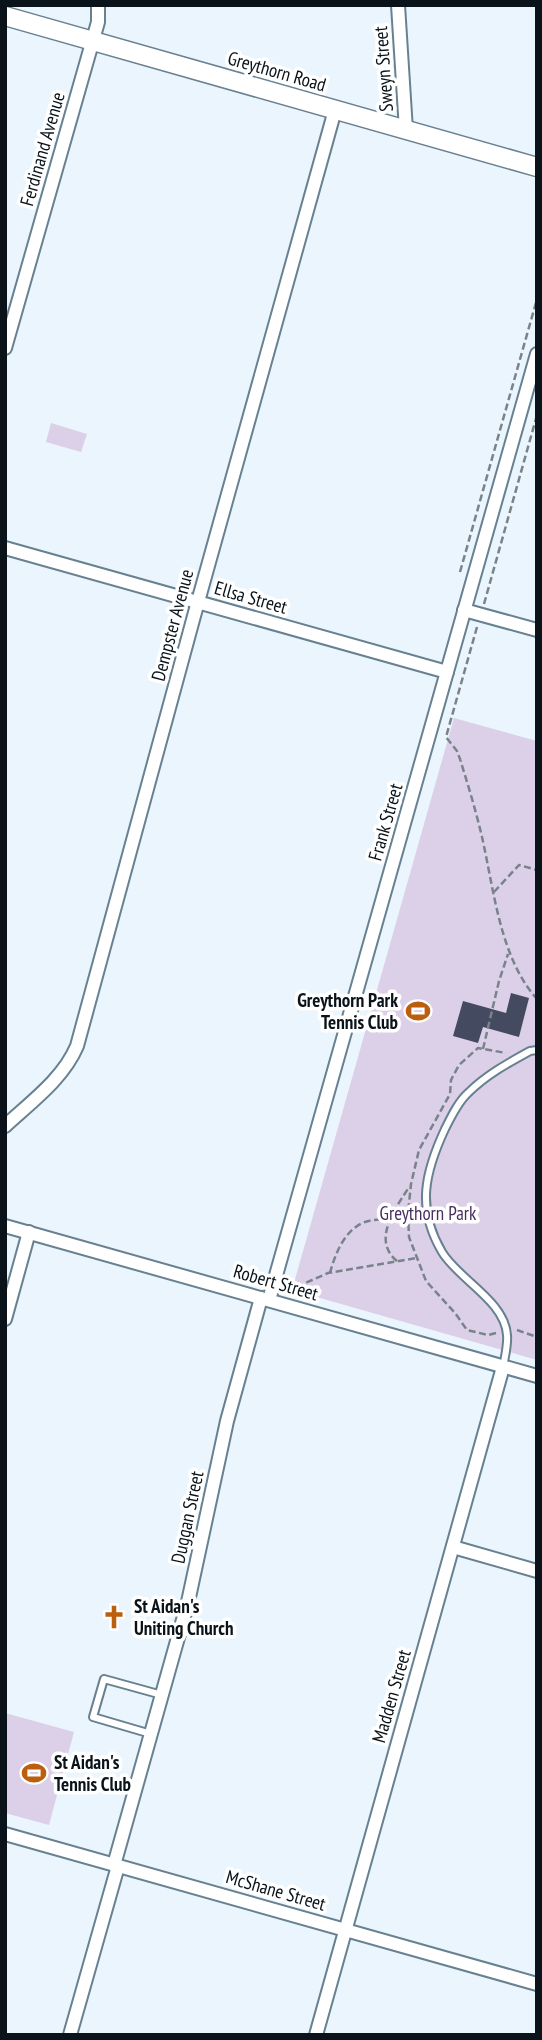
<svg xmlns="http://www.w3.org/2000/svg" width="542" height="2040" font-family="'PT Sans Narrow',sans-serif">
<rect width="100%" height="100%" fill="#ebf5fd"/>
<!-- green -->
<g fill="#dcd0e8">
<polygon points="51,423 87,434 81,452 46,442"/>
<polygon points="454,718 537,741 537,1360 292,1290"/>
<polygon points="5,1713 74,1732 49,1825 5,1813"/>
</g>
<!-- building -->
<polygon fill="#444a60" points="511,993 529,998 519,1037 483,1027 478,1043 453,1036 463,1001 506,1013"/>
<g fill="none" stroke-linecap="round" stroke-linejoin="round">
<!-- service casing -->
<g stroke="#688191" stroke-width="10">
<g id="service">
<path d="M503,1367c2,-11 5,-22 4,-32 -2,-34 -49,-56 -65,-83 -26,-44 -17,-80 3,-123 6,-12 13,-27 23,-36 18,-18 40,-30 62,-42l7,-1"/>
<polyline points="151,1734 93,1717 104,1679 162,1695"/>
</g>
</g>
<!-- minor casing -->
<g stroke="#688191" stroke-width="16">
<g id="minor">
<polyline points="398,5 406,130"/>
<polyline points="5,348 98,22 98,5"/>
<polyline points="5,548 447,672"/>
<polyline points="464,610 537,630"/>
<path d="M5,1126c26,-24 58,-47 72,-80l117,-430 141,-506"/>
<polyline points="5,1226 537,1376"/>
<polyline points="269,1300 537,354"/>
<polyline points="5,1319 29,1232"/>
<polyline points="453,1547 537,1571"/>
<polyline points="5,1834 537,1984"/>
<polyline points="114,1865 188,1602 227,1421 261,1298"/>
<polyline points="70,2035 118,1866"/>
<polyline points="316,2035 503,1367"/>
</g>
</g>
<!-- secondary casing -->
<g stroke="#688191" stroke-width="21">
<polyline id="secondary" points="5,16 537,167"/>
</g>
<!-- path -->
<g stroke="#79838a" stroke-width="2.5" stroke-dasharray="7 3.5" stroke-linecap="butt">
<polyline points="460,572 537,299"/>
<polyline points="484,604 537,415"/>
<path d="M477,627l-31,110 11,14 3,8c8,26 16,52 22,78 12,53 18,121 55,162"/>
<polyline points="494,892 519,865 537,870"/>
<polyline points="483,1049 499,981 508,954"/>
<path d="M397,1261c-26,-21 -1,-53 12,-74"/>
<path d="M330,1273c5,-19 15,-44 35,-51 7,-3 16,-2 23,-3"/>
<polyline points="287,1291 328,1273 417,1258"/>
<polyline points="517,1330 537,1337"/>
<polyline points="496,1333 488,1335 467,1330 455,1313 426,1281 409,1237 408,1213 411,1184 419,1150 450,1094 451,1080 459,1065 478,1048 506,1053"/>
</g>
<!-- service -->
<use href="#service" stroke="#fff" stroke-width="6"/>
<!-- minor -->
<use href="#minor" stroke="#fff" stroke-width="12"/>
<!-- secondary -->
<use href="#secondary" stroke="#fff" stroke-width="18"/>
</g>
<!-- icons -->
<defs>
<g id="stadium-bare" transform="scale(1.89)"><path d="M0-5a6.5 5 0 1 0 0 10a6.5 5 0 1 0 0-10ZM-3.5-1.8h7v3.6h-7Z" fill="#bb5e0e" stroke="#fff" stroke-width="2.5" paint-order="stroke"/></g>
<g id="church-bare" transform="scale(1.89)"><path d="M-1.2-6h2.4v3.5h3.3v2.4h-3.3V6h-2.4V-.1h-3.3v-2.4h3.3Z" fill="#bb5e0e" stroke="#fff" stroke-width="2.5" paint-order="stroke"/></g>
</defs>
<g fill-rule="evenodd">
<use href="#stadium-bare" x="418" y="1011"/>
<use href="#church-bare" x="114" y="1617"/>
<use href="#stadium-bare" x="34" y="1773"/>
</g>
<g text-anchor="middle" stroke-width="7" stroke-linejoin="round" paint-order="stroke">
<!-- street labels -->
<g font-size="19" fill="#091319" stroke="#fff">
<text transform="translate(383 69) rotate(-94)" y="7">Sweyn Street</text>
<text transform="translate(277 71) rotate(16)" y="7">Greythorn Road</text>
<text transform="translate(42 149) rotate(-74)" y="7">Ferdinand Avenue</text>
<text transform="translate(251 597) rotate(16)" y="7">Ellsa Street</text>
<text transform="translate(172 625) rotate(-75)" y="7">Dempster Avenue</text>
<text transform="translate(385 822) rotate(-74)" y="7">Frank Street</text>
<text transform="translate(276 1282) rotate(16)" y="7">Robert Street</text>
<text transform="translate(187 1517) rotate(-78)" y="7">Duggan Street</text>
<text transform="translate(391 1696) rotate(-74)" y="7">Madden Street</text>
<text transform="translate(276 1890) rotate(16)" y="7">McShane Street</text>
</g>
<!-- poi labels -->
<g font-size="19" font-weight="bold" fill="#091319" stroke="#fff" text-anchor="start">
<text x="398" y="1007" text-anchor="end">Greythorn Park<tspan x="398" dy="22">Tennis Club</tspan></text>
<text x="134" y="1613">St Aidan's<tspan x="134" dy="22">Uniting Church</tspan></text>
<text x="54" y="1769">St Aidan's<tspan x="54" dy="22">Tennis Club</tspan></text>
</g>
<!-- park labels -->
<g font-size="19" fill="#482e5e" stroke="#fff">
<text x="428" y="1220">Greythorn Park</text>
</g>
</g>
<!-- border -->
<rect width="542" height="2040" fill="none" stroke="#091319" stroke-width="14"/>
</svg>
